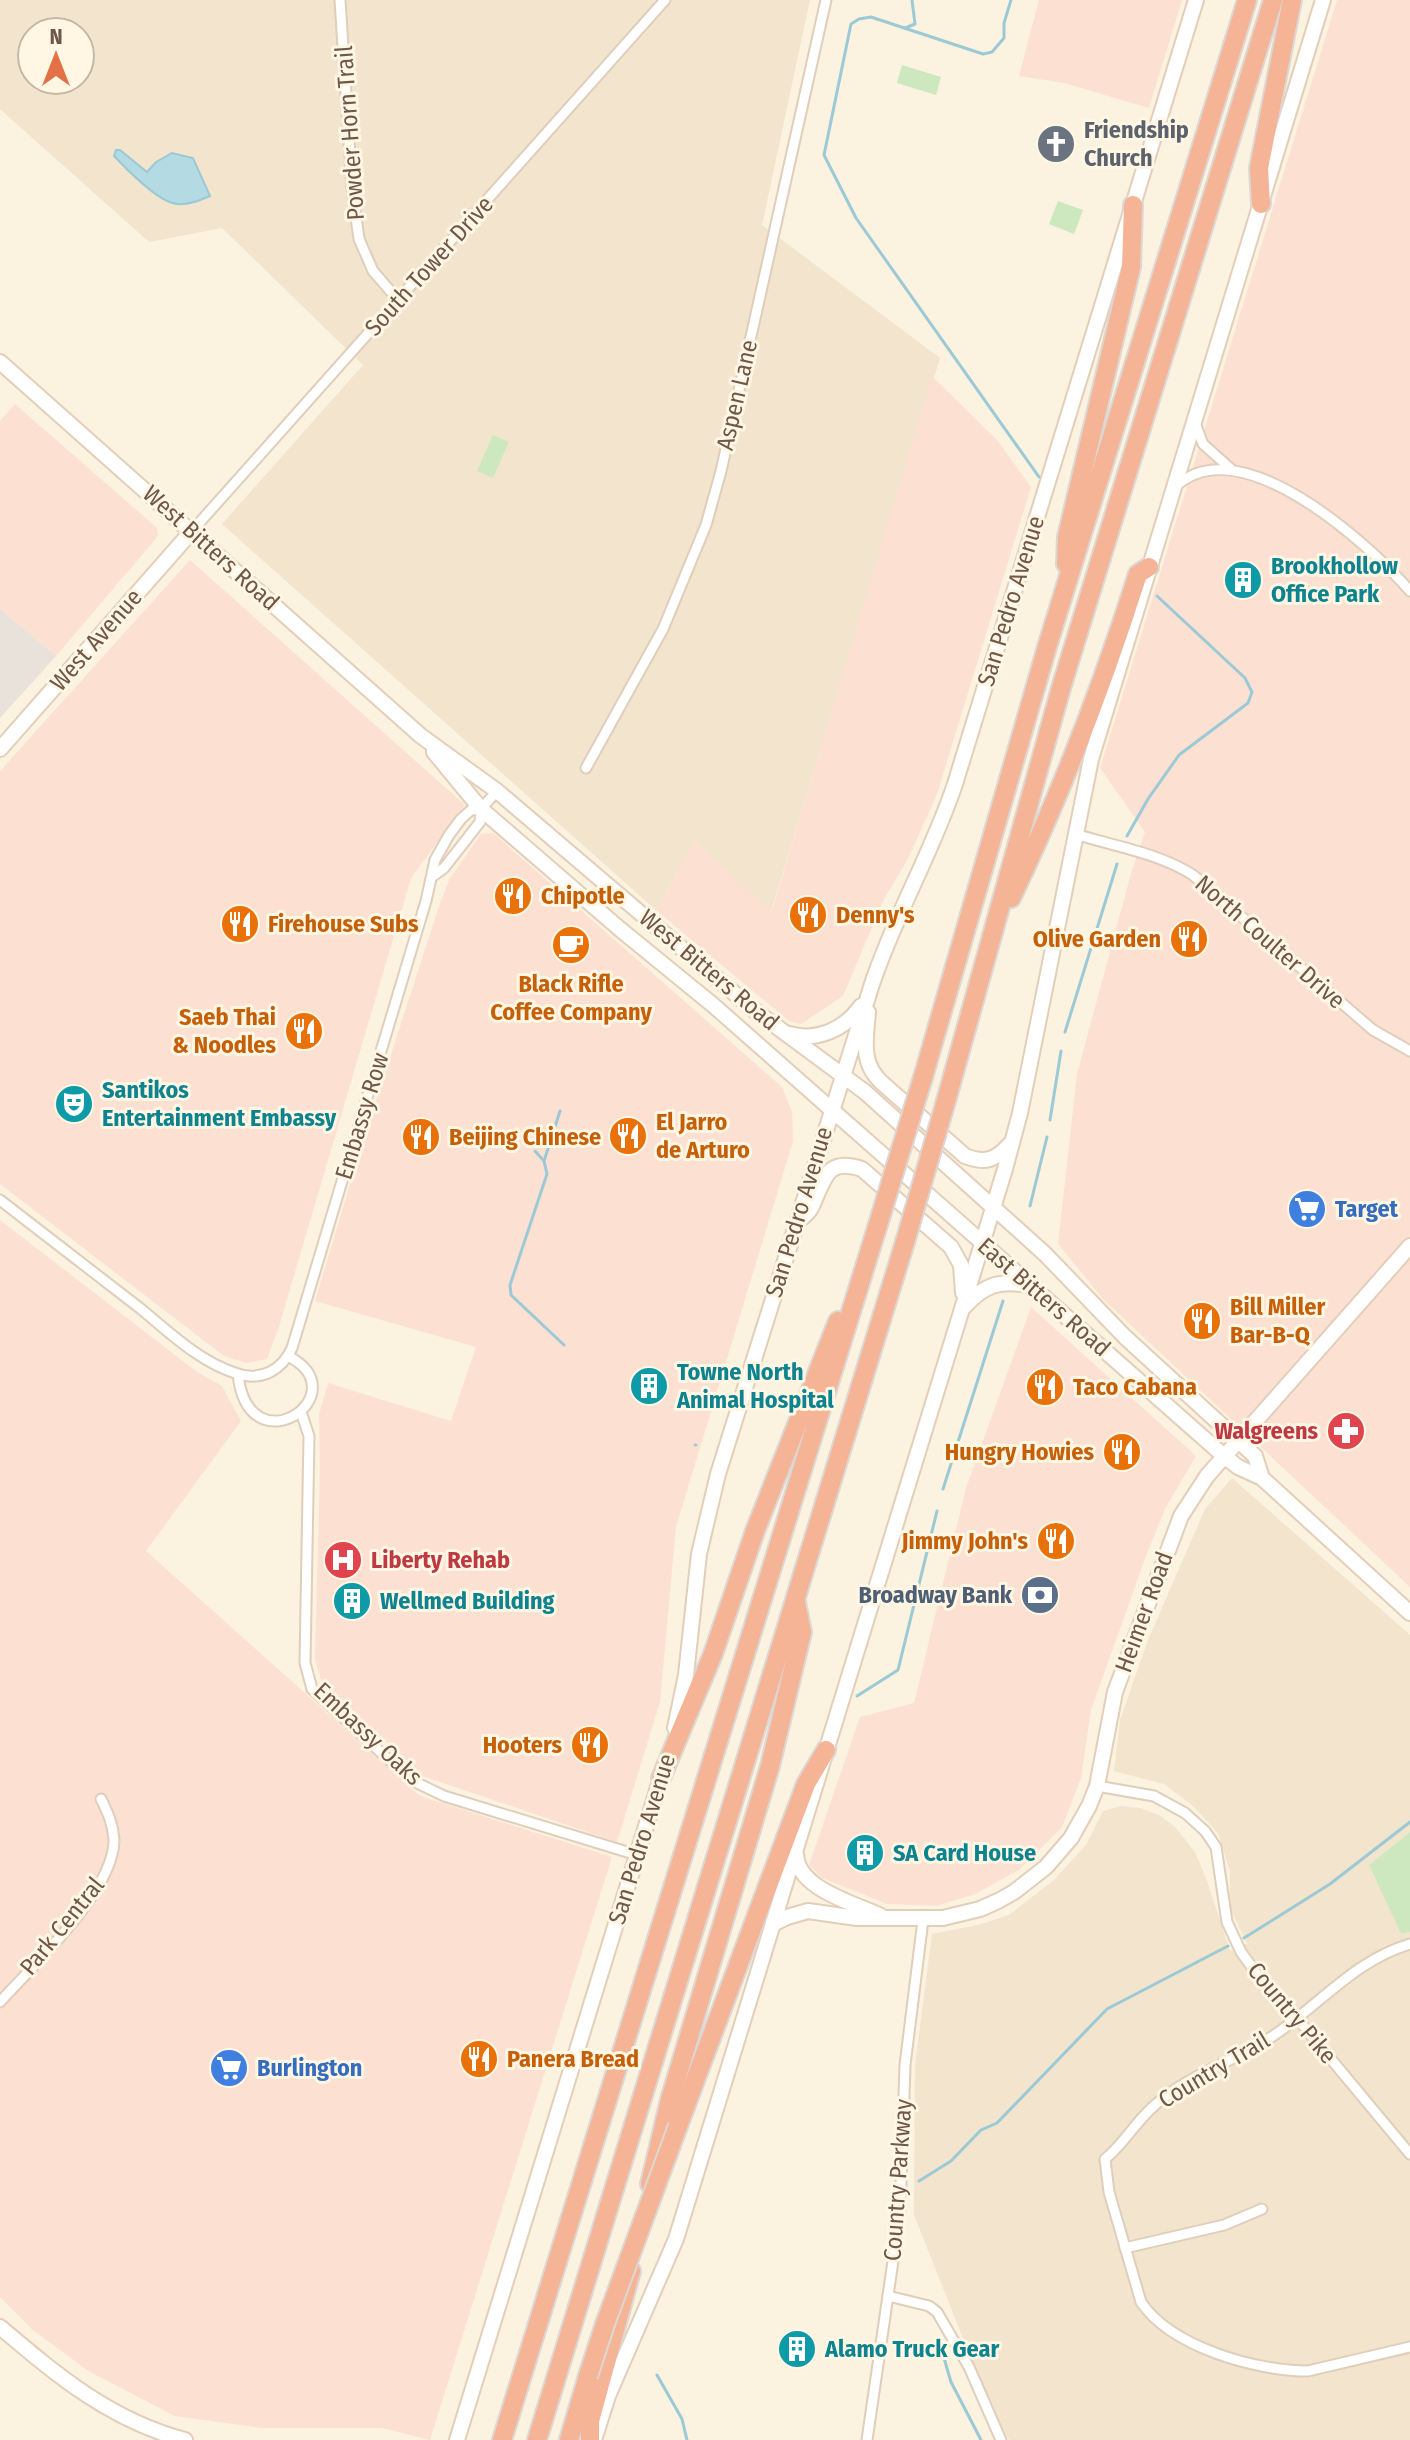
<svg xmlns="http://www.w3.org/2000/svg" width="1410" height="2440" font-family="'Fira Sans Condensed',sans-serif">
<rect width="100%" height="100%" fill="#fbf2df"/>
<!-- residential -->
<g fill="#f3e4cd" fill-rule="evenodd">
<path d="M0,0h810l-48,225 178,133 -169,554 -77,-71 -37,70 -435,-387 141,-159 -141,-137 -73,14 -149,-133zM32,32h48v48h-48z"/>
<polygon points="1232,1478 1410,1635 1410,1832 1369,1865 1401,1934 1410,1932 1410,2440 1009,2440 980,2381 914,2215 915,2065 932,1934 978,1925 1009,1915 1054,1880 1086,1845 1103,1811 1121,1806 1140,1808 1159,1815 1175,1827 1195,1852 1207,1881 1230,1951 1247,1944 1230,1908 1230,1872 1218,1833 1193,1806 1164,1784 1114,1771 1120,1720 1148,1640 1205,1509"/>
</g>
<!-- commercial -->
<g fill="#fce1d2">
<polygon points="1039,0 1182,0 1149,108 1064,83 1019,76"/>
<polygon points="1337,0 1410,0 1410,1587 1103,1299 1058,1244 1077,1074 1132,870 1145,832 1100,768"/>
<polygon points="932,376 997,440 1031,487 937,794 909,857 884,899 843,996 801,1024 789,1021 657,911 694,841 772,911"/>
<polygon points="15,404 157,528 158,536 56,656 0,609 0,421"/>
<polygon points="190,560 465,805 411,878 278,1330 267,1359 246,1363 224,1356 0,1184 0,771"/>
<polygon points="493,833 782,1087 792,1112 793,1141 676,1527 660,1702 617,1842 422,1776 322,1683 315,1659 320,1468 319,1414 328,1383 451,1421 476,1347 315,1301 363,1141 440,903 450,878 481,834"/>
<polygon points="0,1220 197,1372 222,1386 241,1421 146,1551 420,1796 612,1857 430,2440 382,2428 262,2428 175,2416 90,2372 34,2331 0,2297"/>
<polygon points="1031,1307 1196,1456 1166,1507 1146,1556 1091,1710 1081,1778 1062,1827 1019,1870 975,1894 936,1906 887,1904 822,1878 809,1865 860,1717 914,1703 966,1488"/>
</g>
<!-- industrial -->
<polygon fill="#e9e2db" points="0,609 56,656 0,718"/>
<!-- green -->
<g fill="#cde8be">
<polygon points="902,65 941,77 936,95 897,83"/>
<polygon points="1058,201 1083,210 1074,234 1049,224"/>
<polygon points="493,435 509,442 493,478 477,471"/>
<polygon points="1410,1832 1410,1932 1401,1934 1369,1865"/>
</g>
<!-- water -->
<path fill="#b4dae3" stroke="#9bc9d5" stroke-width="2" d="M116,150h4l27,22 9,-10 16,-9 21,5 17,38c-11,5 -26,11 -37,7 -17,-4 -47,-34 -59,-47z"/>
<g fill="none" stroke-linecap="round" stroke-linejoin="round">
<!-- stream -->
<g stroke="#9bc9d5" stroke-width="3">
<polyline points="1011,0 1004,23 1004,38 992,52 983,54 871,17 859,19 851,24 824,155 856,218 1039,477"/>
<polyline points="905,28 915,24 912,0"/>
<polyline points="1127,836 1148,799 1179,755 1248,703 1252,692 1245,678 1157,596"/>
<polyline points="1065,1032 1117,864"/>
<polyline points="560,1111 544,1161 547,1174 510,1285 511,1295 564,1345"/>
<polyline points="1050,1120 1061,1051"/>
<polyline points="535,1151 543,1160"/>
<polyline points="1030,1206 1047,1137"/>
<polyline points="695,1445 696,1445"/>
<polyline points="943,1489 1003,1301"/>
<polyline points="857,1696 898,1670 937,1511"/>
<polyline points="1244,1938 1330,1884 1410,1822"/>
<polyline points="919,2181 951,2161 981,2130 997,2123 1107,2009 1228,1946"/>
<polyline points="944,2358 951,2382 981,2440"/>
<polyline points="657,2375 682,2419 687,2440"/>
</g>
<!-- street casing -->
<g stroke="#dfcebb" stroke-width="13">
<g id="street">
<polyline points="340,0 352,188 359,239 373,271 399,301"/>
<polyline points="1195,423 1203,444 1231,469"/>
<path d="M1175,487c64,-61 193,56 235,104"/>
<polyline points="192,531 665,0"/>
<polyline points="586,768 663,629 706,525 721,471 826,0"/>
<path d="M1075,834c39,12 83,19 118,41l180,155 37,21"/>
<polyline points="433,876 444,868 480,822 481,809"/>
<path d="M0,1200c47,36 94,73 141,109 29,24 60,54 97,65 24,7 44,-4 54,-26l134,-447 9,-41 14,-25 12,-16 10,-9 10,-1 16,-18"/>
<path d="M238,1374c10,97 123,20 50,-18"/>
<polyline points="301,1412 309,1436 305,1663 312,1689 411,1780 444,1796 637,1855"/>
<polyline points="1097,1786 1154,1796 1185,1813 1205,1831 1216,1847 1227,1922 1241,1952 1262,1981 1296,2017 1410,2154"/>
<path d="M1410,1944c-59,17 -97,69 -148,99 -36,21 -76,34 -107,62 -19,16 -31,39 -50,54l4,33 32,110c30,45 115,69 167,69l102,-24"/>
<path d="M0,2002c33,-37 114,-111 114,-162 -1,-16 -6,-27 -13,-41"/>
<polyline points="1125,2248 1224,2225 1262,2209"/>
<polyline points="888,2296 929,2306 937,2312 969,2367 1001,2440"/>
<polyline points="867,2440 900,2213 905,2065 923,1920"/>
</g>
</g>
<!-- secondary casing -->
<g stroke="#e3cfb9" stroke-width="18">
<g id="secondary">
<polyline points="0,362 421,736 497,791 754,1010 865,1092 1045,1254 1125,1337 1255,1456 1262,1478"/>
<polyline points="0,749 192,531"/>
<polyline points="434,752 481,809 621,930 713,1005 1224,1456 1238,1467 1262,1478 1410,1613"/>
<path d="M868,1012c-2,27 -8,50 13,70l84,74c20,8 31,4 45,-12"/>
<path d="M789,1034c28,8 56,-5 72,-28"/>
<path d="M797,1222c5,-4 12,-9 14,-14 13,-25 13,-52 51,-39l89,78 10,18 2,28"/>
<path d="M965,1306c19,-21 34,-26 62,-21"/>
<path d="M675,1728l11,-53 13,-121 19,-80 154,-490c23,-69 60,-131 83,-200l241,-784"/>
<path d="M796,1854c1,35 58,49 85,62"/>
<polyline points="773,1924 787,1917 808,1911 857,1918 943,1918 980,1909 998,1901 1014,1892 1046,1867 1071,1838 1089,1806 1097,1786 1115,1692 1181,1516 1207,1476 1410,1246"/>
<path d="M0,2327c58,49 110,93 185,113"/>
<polyline points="457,2440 663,1771"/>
<polyline points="594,2440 608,2396 676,2239 1005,1169 1020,1113 1091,759 1323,0"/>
</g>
</g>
<!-- highway casing -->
<g stroke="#ddd7d3" stroke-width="22">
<g id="highway">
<polyline points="1261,204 1259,168 1292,0"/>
<polyline points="1066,564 1067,537 1131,267 1133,205"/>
<path d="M1011,898c50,-104 92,-214 127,-324l11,-7"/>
<polyline points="924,1074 1047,647 1247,0"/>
<polyline points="946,1101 1061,688 1273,0"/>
<polyline points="661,1778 713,1654 755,1531 838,1321"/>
<polyline points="678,2126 806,1784 826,1750"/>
<polyline points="650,2184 670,2100 770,1766 802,1632 796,1603"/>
<polyline points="502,2440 880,1218"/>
<polyline points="537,2440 905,1242"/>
<polyline points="569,2440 588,2376"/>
<polyline points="590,2440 590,2421 631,2271"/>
</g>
</g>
<!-- street -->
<use href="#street" stroke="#fff" stroke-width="9"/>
<!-- secondary -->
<use href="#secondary" stroke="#fff" stroke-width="14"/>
<!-- highway -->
<use href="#highway" stroke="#f5b496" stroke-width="18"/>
<!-- highway-bridge casing -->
<g stroke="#ddd7d3" stroke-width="22" stroke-linecap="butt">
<g id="highway-bridge">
<polyline points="880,1218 924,1074"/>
<polyline points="905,1242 946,1101"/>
<polyline points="588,2376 605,2324 678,2126"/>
</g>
</g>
<!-- highway-bridge -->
<use href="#highway-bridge" stroke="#f5b496" stroke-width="18"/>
</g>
<!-- icons -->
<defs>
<g id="church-disc" transform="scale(2)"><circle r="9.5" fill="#6b7280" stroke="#fff6e4"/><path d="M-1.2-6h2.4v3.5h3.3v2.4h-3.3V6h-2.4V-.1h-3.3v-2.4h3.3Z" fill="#fff"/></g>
<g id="building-disc" transform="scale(2)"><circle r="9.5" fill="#0f9aa8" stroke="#fff6e4"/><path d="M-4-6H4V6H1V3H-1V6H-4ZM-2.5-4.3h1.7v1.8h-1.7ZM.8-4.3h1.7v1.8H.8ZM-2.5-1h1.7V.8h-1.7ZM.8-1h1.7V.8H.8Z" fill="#fff"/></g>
<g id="restaurant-disc" transform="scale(2)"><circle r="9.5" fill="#e8710a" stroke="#fff6e4"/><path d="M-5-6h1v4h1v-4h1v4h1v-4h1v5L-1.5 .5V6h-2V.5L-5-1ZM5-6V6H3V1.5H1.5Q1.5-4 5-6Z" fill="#fff"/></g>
<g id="cafe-disc" transform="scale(2)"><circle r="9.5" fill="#e8710a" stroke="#fff6e4"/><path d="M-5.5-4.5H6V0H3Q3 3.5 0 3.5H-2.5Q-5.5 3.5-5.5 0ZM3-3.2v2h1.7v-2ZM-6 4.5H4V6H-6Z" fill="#fff"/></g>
<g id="theatre-disc" transform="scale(2)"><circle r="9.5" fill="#0f9aa8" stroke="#fff6e4"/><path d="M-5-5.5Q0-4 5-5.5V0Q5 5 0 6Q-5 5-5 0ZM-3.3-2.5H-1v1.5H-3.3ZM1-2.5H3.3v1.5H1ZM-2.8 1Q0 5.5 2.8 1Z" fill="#fff"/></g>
<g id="supermarket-disc" transform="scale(2)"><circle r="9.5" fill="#3f7fe0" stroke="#fff6e4"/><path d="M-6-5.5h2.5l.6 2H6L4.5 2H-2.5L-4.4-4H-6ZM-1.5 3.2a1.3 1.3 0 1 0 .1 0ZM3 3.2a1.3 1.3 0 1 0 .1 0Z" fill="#fff"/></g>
<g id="pharmacy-disc" transform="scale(2)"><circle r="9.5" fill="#e0444e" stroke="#fff6e4"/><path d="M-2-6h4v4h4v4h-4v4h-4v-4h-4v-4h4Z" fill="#fff"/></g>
<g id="hospital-disc" transform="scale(2)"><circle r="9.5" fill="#e0444e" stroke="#fff6e4"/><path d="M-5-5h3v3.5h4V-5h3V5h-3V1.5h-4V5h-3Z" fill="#fff"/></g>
<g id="bank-disc" transform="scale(2)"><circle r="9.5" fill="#5c6f8a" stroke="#fff6e4"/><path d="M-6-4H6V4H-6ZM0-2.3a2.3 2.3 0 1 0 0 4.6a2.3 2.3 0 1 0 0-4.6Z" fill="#fff"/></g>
</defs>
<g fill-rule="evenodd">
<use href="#church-disc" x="1056" y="144"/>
<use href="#building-disc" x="1243" y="580"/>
<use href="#restaurant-disc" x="513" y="896"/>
<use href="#restaurant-disc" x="808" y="915"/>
<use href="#restaurant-disc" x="240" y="924"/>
<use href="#restaurant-disc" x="1189" y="939"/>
<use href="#cafe-disc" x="571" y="945"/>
<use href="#restaurant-disc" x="304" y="1031"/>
<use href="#theatre-disc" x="74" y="1104"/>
<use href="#restaurant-disc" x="628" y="1136"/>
<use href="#restaurant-disc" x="421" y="1137"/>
<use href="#supermarket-disc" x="1307" y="1209"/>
<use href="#restaurant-disc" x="1202" y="1321"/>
<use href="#building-disc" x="649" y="1386"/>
<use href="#restaurant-disc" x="1045" y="1387"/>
<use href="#pharmacy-disc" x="1346" y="1431"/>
<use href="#restaurant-disc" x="1122" y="1452"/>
<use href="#restaurant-disc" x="1056" y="1541"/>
<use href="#hospital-disc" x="343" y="1560"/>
<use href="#bank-disc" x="1040" y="1595"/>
<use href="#building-disc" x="352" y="1601"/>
<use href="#restaurant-disc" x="590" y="1745"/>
<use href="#building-disc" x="865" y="1853"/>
<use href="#restaurant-disc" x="479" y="2059"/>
<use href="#supermarket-disc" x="229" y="2068"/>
<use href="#building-disc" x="797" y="2349"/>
</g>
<g text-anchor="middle" stroke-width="6" stroke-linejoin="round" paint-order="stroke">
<!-- worship labels -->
<g font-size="24" font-weight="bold" fill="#5b616d" stroke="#fff6e4" text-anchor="start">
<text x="1084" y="138">Friendship<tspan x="1084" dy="28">Church</tspan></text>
</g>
<!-- street labels -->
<g font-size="24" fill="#705848" stroke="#fff6e4">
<text transform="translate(350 133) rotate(-94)" y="8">Powder Horn Trail</text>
<text transform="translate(429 266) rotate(-48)" y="8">South Tower Drive</text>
<text transform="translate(737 395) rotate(-77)" y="8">Aspen Lane</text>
<text transform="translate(211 548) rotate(42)" y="8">West Bitters Road</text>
<text transform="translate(1011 601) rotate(-73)" y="8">San Pedro Avenue</text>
<text transform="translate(96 640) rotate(-49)" y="8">West Avenue</text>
<text transform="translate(1270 942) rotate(41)" y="8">North Coulter Drive</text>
<text transform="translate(709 970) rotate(40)" y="8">West Bitters Road</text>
<text transform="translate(362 1116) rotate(-73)" y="8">Embassy Row</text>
<text transform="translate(799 1212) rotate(-73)" y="8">San Pedro Avenue</text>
<text transform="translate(1044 1297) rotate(41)" y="8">East Bitters Road</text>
<text transform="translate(1144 1612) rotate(-70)" y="8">Heimer Road</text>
<text transform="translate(368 1734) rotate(43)" y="8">Embassy Oaks</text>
<text transform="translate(642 1839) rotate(-73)" y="8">San Pedro Avenue</text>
<text transform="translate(62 1926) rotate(-51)" y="8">Park Central</text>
<text transform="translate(1292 2013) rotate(50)" y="8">Country Pike</text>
<text transform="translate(1214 2070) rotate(-31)" y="8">Country Trail</text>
<text transform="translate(898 2180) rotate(-86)" y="8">Country Parkway</text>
</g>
<!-- culture labels -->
<g font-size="24" font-weight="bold" fill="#0d838f" stroke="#fff6e4" text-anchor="start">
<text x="1271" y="574">Brookhollow<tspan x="1271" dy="28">Office Park</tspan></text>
<text x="102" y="1098">Santikos<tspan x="102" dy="28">Entertainment Embassy</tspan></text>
<text x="677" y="1380">Towne North<tspan x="677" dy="28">Animal Hospital</tspan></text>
<text x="380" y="1609">Wellmed Building</text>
<text x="893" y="1861">SA Card House</text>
<text x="825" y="2357">Alamo Truck Gear</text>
</g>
<!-- food labels -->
<g font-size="24" font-weight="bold" fill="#c56008" stroke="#fff6e4" text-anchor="start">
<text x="541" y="904">Chipotle</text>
<text x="836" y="923">Denny's</text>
<text x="268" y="932">Firehouse Subs</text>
<text x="1161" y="947" text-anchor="end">Olive Garden</text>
<text x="571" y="992" text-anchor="middle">Black Rifle<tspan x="571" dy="28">Coffee Company</tspan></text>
<text x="276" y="1025" text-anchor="end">Saeb Thai<tspan x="276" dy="28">&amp; Noodles</tspan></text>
<text x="656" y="1130">El Jarro<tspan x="656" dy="28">de Arturo</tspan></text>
<text x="449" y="1145">Beijing Chinese</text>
<text x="1230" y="1315">Bill Miller<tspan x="1230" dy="28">Bar-B-Q</tspan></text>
<text x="1073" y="1395">Taco Cabana</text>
<text x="1094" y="1460" text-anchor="end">Hungry Howies</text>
<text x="1028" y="1549" text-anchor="end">Jimmy John's</text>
<text x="562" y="1753" text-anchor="end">Hooters</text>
<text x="507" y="2067">Panera Bread</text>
</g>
<!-- shop labels -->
<g font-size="24" font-weight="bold" fill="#366cbe" stroke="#fff6e4" text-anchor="start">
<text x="1335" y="1217">Target</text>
<text x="257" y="2076">Burlington</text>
</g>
<!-- health labels -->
<g font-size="24" font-weight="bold" fill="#be3a42" stroke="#fff6e4" text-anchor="end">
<text x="1318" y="1439">Walgreens</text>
<text x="371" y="1568" text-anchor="start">Liberty Rehab</text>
</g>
<!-- service labels -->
<g font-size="24" font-weight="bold" fill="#4e5e75" stroke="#fff6e4" text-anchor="end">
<text x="1012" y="1603">Broadway Bank</text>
</g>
</g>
<!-- north arrow -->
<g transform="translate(56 56)"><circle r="38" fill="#fff6e4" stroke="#c6b7a6" stroke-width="2"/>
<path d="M0-6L14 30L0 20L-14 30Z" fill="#e47145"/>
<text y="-12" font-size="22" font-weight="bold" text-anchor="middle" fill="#705848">N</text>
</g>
</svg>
